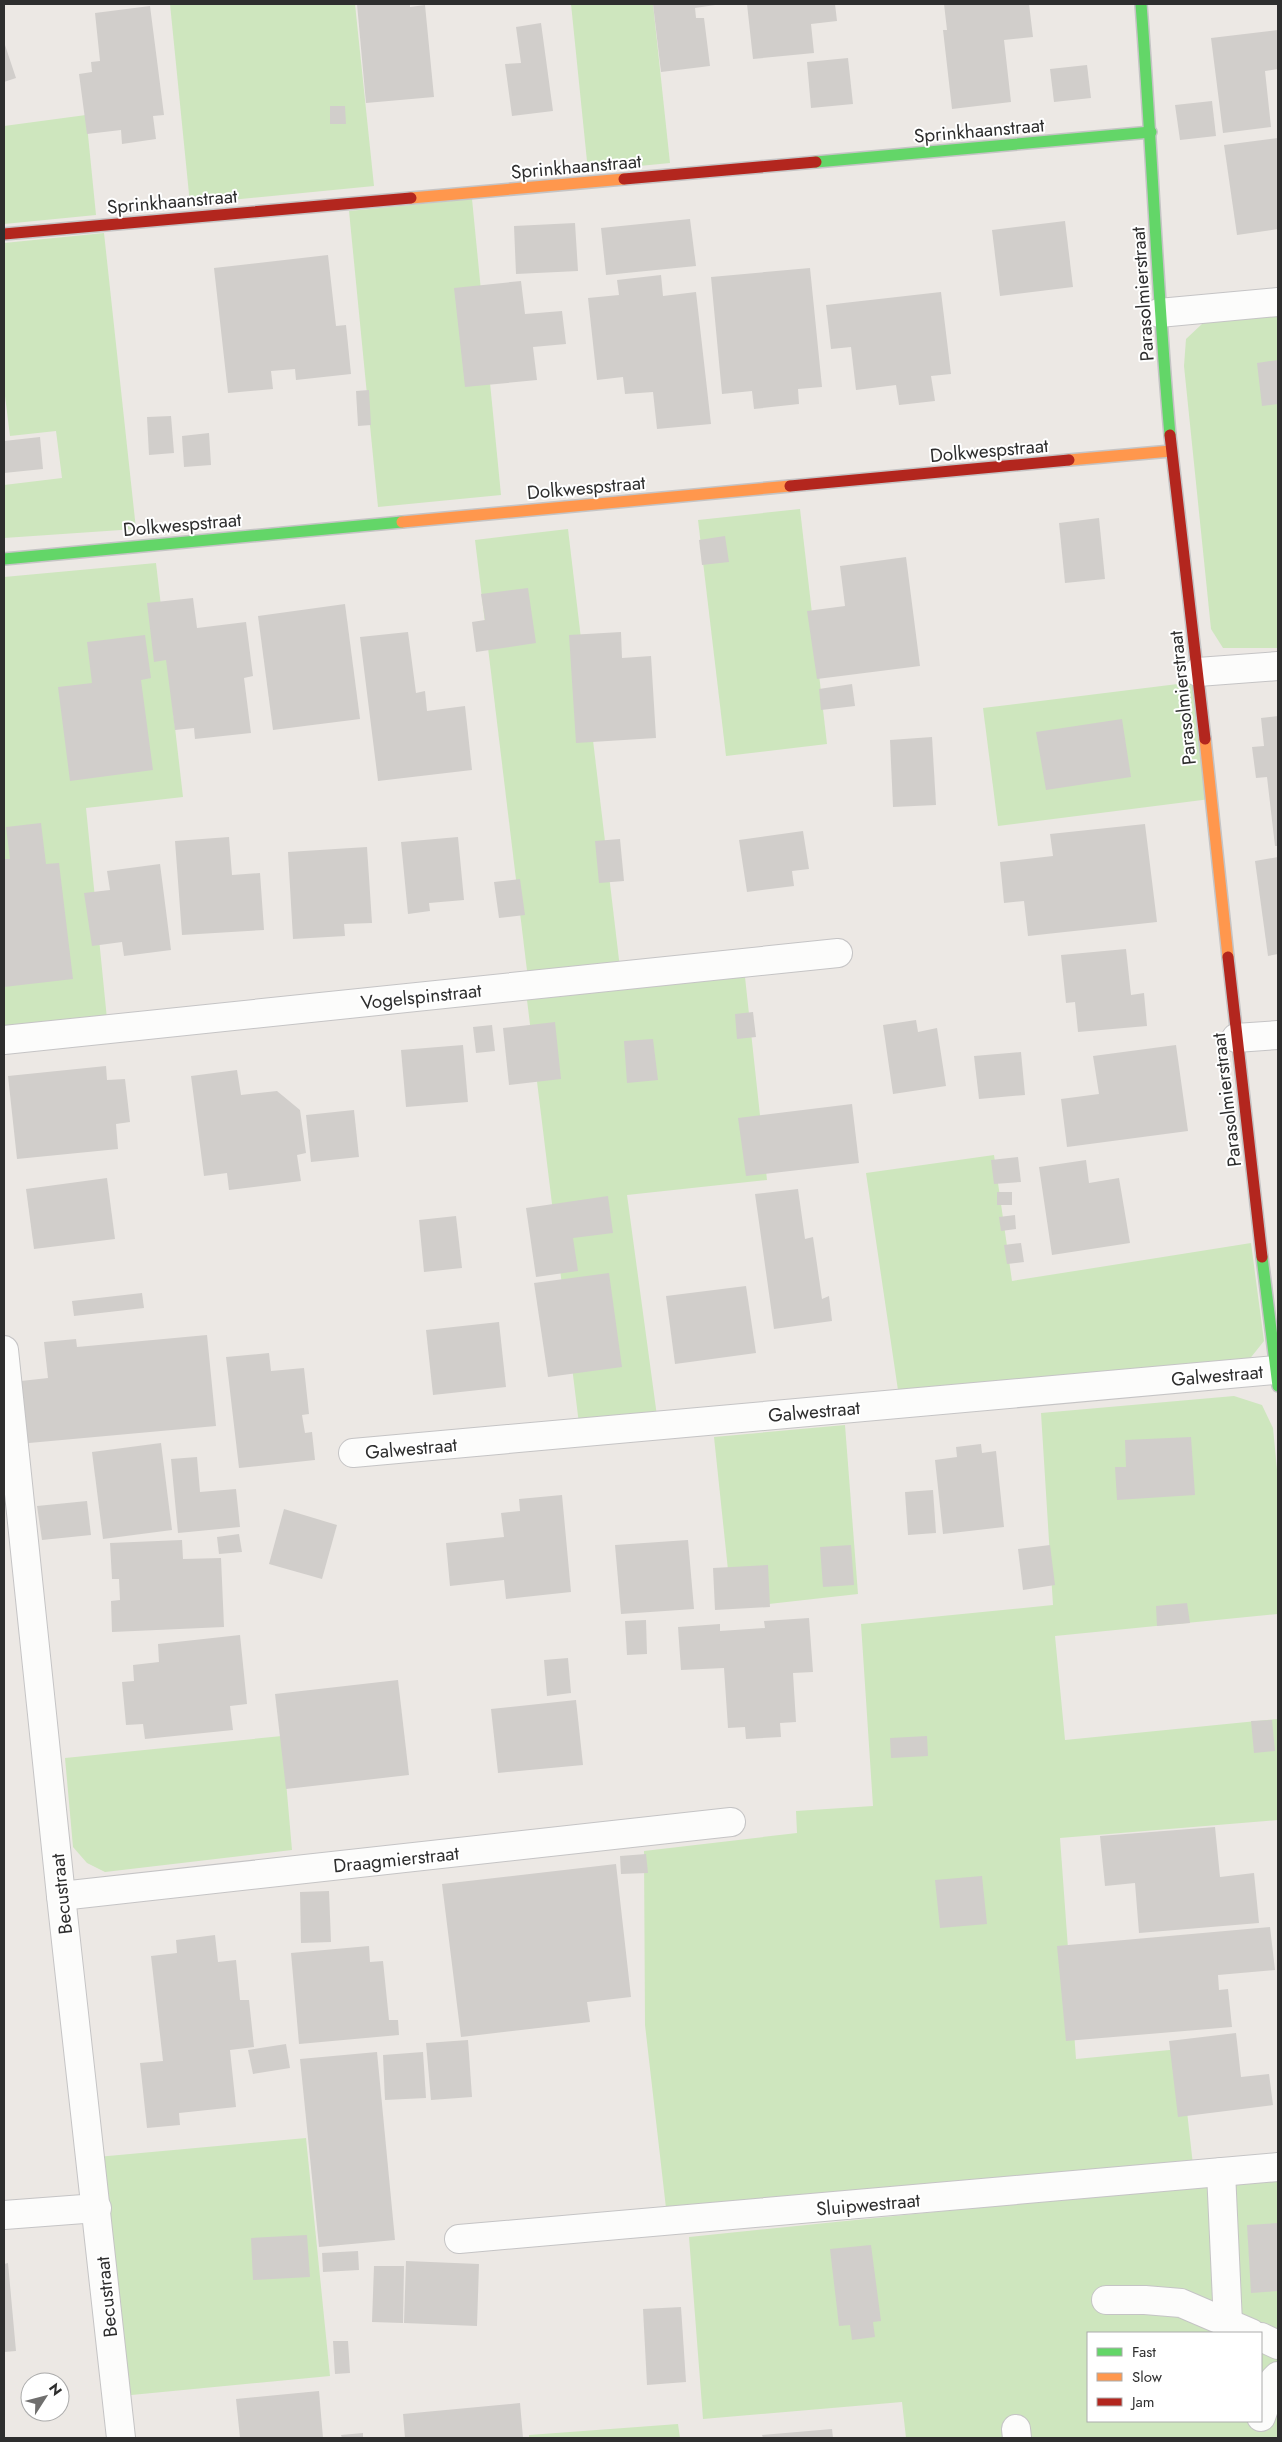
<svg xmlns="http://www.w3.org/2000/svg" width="1282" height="2442" font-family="Jost,sans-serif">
<rect width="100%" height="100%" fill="#ece8e4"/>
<!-- green -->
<g fill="#cee6be" fill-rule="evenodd">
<polygon points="170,4 355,4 374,186 190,204"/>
<polygon points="571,4 653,4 670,163 588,171"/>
<polygon points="86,115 96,215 4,224 4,126"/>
<polygon points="472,199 501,495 378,507 349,211"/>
<polygon points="104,233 136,529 4,538 4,485 62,478 56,431 10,436 4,388 4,243"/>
<polygon points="1278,311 1278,648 1223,648 1211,629 1184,366 1186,339 1203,323 1227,316"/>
<polygon points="800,509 827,744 726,756 698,520"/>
<polygon points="568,529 620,968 528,979 475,540"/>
<polygon points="156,563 183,797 86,808 107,1019 21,1029 5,1025 4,577"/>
<polygon points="1202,681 1218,798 998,826 983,708"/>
<polygon points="745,977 767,1180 627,1195 657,1416 579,1424 527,1000"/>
<polygon points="994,1155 1012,1281 1251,1243 1264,1341 1248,1361 899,1397 866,1173"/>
<polygon points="1234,1396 1262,1405 1273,1428 1278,1480 1278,1614 1055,1636 1065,1740 1278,1719 1278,1820 1060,1838 1076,2059 1180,2049 1193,2165 666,2208 645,2025 644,1851 797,1833 796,1811 873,1806 861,1624 1053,1605 1041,1413"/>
<polygon points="845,1425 858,1594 732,1608 714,1437"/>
<polygon points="282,1736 292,1850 105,1872 87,1863 73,1847 65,1758"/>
<polygon points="306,2138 330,2376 121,2396 97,2157"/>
<path d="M1278,2177v261h-372l-4,-36 -199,17 -14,-182zM1088,2333h173v88h-173z"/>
<polygon points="678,2424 680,2438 529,2438 529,2435"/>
</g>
<!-- building -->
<g fill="#d1cecb">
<polygon points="357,4 410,4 410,7 425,5 434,97 366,103"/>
<polygon points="653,4 722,4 695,8 696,18 704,18 710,66 661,72"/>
<polygon points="747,4 835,4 837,21 811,24 814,53 753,59"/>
<polygon points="944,4 1029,4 1033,37 1004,40 1011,102 952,109 943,30 947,30"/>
<polygon points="150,6 164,115 153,116 156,139 122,144 121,130 87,134 79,74 92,72 91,62 100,61 95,13"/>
<polygon points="541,23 553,111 512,116 505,64 521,63 516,27"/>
<polygon points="1278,30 1278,69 1265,71 1271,127 1223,133 1211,38"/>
<polygon points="4,42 16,78 4,82"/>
<polygon points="848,58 853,104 811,108 807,62"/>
<polygon points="1087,65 1091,98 1054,102 1050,69"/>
<polygon points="1212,101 1216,136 1180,140 1175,105"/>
<polygon points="330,106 345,106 346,124 330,124"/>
<polygon points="1278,138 1278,229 1237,235 1224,145"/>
<polygon points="690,219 696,266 606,275 601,228"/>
<polygon points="1065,221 1073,287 1000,296 992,230"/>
<polygon points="575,223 578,271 516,274 514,226"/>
<polygon points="328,255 336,326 346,325 351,374 296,380 295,369 271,371 273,389 228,393 214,268"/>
<polygon points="810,268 822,387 798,389 799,404 754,409 752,391 722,394 711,277"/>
<polygon points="661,275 663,296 696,292 711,424 657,429 653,392 625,394 623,377 597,380 588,298 619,295 617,280"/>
<polygon points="521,281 525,314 562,311 566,344 533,347 537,380 465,387 454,288"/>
<polygon points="941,292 951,374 931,376 935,401 899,405 896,385 856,390 851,347 831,349 826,305"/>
<polygon points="1278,360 1278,404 1262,406 1257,363"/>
<polygon points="369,390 371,425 358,426 356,391"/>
<polygon points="171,416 174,453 149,455 147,417"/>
<polygon points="209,433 211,465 184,467 182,436"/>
<polygon points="40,437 43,469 4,473 4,441"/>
<polygon points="1099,518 1105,579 1065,583 1059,523"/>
<polygon points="725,536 729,562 702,565 699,540"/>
<polygon points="906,557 920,666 817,679 807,611 845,606 840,566"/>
<polygon points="528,588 536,643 476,652 472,622 485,620 481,594"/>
<polygon points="193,598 197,628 246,622 253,676 244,678 251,733 195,739 194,728 175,730 166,660 154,662 147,603"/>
<polygon points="345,604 360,719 273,730 258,616"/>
<polygon points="408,632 416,693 425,691 427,711 465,706 472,770 378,781 360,637"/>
<polygon points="621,632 622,658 651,656 656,738 576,743 569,635"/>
<polygon points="145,635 151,678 141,680 153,770 70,781 58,687 92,683 87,642"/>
<polygon points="852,684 855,706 821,710 819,689"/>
<polygon points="1278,716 1278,846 1275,846 1267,777 1256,778 1252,747 1264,746 1261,718"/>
<polygon points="1122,719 1131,777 1046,790 1036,732"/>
<polygon points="932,737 936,805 893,807 890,740"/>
<polygon points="41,823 46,864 59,863 73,979 4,987 4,859 10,859 6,827"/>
<polygon points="1145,824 1157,922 1028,936 1024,901 1004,903 1000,862 1053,856 1050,834"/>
<polygon points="803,831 809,869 792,871 794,886 747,892 739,840"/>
<polygon points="229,837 232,875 260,873 264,930 182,935 175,841"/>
<polygon points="458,837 464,900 429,903 430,911 408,914 401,842"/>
<polygon points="620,839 624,881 599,883 595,841"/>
<polygon points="367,847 372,923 344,924 345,936 293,939 288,852"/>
<polygon points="1278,857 1278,954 1268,956 1255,861"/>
<polygon points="160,864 171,950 124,956 122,942 92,946 84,893 110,890 107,871"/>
<polygon points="520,879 525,915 499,918 494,882"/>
<polygon points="1126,949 1131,995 1144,993 1147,1026 1078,1032 1075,1002 1066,1003 1061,955"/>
<polygon points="753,1012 756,1037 737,1039 735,1014"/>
<polygon points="916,1020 918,1032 937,1028 946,1086 893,1094 883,1025"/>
<polygon points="555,1022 561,1079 509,1085 503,1028"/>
<polygon points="492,1025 495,1051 476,1053 473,1027"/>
<polygon points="653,1039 658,1080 627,1083 624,1041"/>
<polygon points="463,1045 468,1102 406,1107 401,1050"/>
<polygon points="1176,1045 1188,1131 1067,1147 1061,1099 1099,1094 1093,1056"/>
<polygon points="1021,1052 1025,1095 979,1099 974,1056"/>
<polygon points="106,1066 107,1080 125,1079 130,1122 116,1124 118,1149 17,1159 8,1076"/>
<polygon points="237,1070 241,1095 277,1091 300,1110 306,1153 297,1155 301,1181 229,1190 227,1173 204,1176 191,1076"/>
<polygon points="852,1104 859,1163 746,1176 738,1118"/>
<polygon points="354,1110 359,1157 311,1162 306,1115"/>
<polygon points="1018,1157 1021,1182 994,1184 991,1160"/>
<polygon points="1086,1160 1089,1183 1119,1178 1130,1243 1052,1255 1039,1167"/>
<polygon points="107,1178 115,1239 34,1249 26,1189"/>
<polygon points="798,1189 805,1239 813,1237 822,1299 829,1296 832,1321 774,1329 755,1194"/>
<rect x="997" y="1192" width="15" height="13"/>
<polygon points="608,1196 613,1233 573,1238 578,1271 536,1277 526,1208"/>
<polygon points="1015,1215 1016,1229 1001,1231 999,1217"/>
<polygon points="456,1216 462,1268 424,1272 419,1220"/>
<polygon points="1021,1243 1024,1262 1007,1264 1004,1245"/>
<polygon points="609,1273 622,1367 548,1377 534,1283"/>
<polygon points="746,1286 756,1353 675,1364 666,1296"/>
<polygon points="142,1293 144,1308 74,1316 72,1301"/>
<polygon points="499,1322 506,1387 433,1395 426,1330"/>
<polygon points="207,1335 216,1426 18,1444 12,1382 48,1378 44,1342 76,1339 77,1347"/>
<polygon points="269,1353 271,1371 304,1368 309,1414 302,1415 305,1433 312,1432 315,1460 239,1468 226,1357"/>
<polygon points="1191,1437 1195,1495 1117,1500 1115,1467 1126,1467 1125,1440"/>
<polygon points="161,1443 172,1530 103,1539 92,1452"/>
<polygon points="981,1444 982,1453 996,1451 1004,1527 943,1534 935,1460 957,1457 956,1447"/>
<polygon points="197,1457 200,1492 236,1489 240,1527 178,1533 171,1459"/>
<polygon points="933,1490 936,1533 908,1535 905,1492"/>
<polygon points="562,1495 571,1592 506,1599 504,1580 450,1586 446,1543 504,1537 501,1513 520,1511 519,1499"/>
<polygon points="87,1501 91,1535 42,1540 37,1506"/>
<polygon points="284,1509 337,1525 322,1579 269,1564"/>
<polygon points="239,1534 242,1552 219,1554 217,1537"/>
<polygon points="182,1540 183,1559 221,1558 224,1627 112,1632 111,1601 120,1600 119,1579 112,1579 110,1543"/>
<polygon points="688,1540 694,1609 621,1614 615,1545"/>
<polygon points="851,1545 854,1585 823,1587 820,1547"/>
<polygon points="1050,1545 1055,1585 1023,1590 1018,1549"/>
<polygon points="768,1565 770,1607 715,1610 713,1568"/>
<polygon points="1187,1603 1190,1623 1157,1626 1156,1606"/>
<polygon points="809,1618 813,1672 793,1673 796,1722 780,1723 781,1737 746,1739 745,1727 728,1728 724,1668 681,1670 678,1627 720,1624 720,1631 765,1628 764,1621"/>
<polygon points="646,1620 647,1654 627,1655 625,1621"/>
<polygon points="240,1635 247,1704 230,1706 233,1730 145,1739 143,1724 126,1725 122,1682 134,1681 133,1665 159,1662 158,1644"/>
<polygon points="568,1658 571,1693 547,1696 544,1660"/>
<polygon points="398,1680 409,1775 286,1789 275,1694"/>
<polygon points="576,1700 583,1765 498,1773 491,1709"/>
<polygon points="1272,1720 1275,1751 1254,1753 1251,1721"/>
<polygon points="927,1736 928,1756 891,1758 890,1738"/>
<polygon points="1215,1827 1220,1877 1254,1873 1259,1923 1139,1933 1135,1883 1105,1886 1100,1836"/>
<polygon points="646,1854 648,1873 621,1874 620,1856"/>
<polygon points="616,1864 631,1997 587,2002 590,2022 461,2037 442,1884"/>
<polygon points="982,1876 987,1924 940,1928 935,1880"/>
<polygon points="329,1891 331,1942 301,1943 300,1892"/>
<polygon points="1270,1927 1275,1970 1218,1975 1219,1990 1228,1989 1232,2027 1066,2041 1057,1946"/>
<polygon points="215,1935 218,1962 236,1960 240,2000 249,2000 254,2047 230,2050 236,2107 179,2113 180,2125 147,2128 140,2063 163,2061 151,1956 177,1953 176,1940"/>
<polygon points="369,1946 370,1962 383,1961 389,2020 398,2020 399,2035 299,2044 291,1953"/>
<polygon points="1236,2033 1241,2077 1269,2074 1273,2105 1178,2117 1169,2041"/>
<polygon points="468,2040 472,2097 431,2100 426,2043"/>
<polygon points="286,2044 290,2068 253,2074 248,2050"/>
<polygon points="377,2052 395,2240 319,2247 300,2059"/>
<polygon points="423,2052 426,2098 385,2100 383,2055"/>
<polygon points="1278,2223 1278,2291 1251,2293 1247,2225"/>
<polygon points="307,2235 310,2277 253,2280 251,2238"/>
<polygon points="871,2245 881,2321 873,2322 875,2337 852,2340 850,2325 839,2326 830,2249"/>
<polygon points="358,2251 359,2270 323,2272 322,2253"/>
<polygon points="406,2261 479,2264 477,2326 404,2323"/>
<polygon points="8,2263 16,2351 4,2352 4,2264"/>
<polygon points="374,2266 404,2266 403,2323 372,2322"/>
<polygon points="681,2307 686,2382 647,2385 643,2309"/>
<polygon points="333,2341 348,2341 350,2373 335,2374"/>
<polygon points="319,2391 323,2438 240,2438 236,2399"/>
<polygon points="520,2403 523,2438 405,2438 403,2414"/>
<polygon points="832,2429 833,2438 763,2438 762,2435"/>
<polygon points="363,2433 363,2438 342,2438 341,2435"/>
</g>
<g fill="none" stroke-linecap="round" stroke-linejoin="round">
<!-- street casing -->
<g stroke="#c5c4c5" stroke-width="30">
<g id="street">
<polyline points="1159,313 1278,302"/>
<polyline points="1198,672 1278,666"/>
<polyline points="1236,1038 1278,1035"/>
<polyline points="4,1040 838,953"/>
<polyline points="4,1350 61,1896 121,2438"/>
<polyline points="353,1453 1275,1370"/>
<polyline points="61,1896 731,1822"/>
<polyline points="1221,2172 1228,2323"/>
<polyline points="4,2215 97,2208"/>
<polyline points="459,2239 1278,2167"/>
<polyline points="1106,2300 1145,2300 1181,2303 1251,2333"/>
<polyline points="1261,2337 1278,2345"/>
<polyline points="1261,2417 1274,2380 1278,2376"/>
<polyline points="1016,2429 1017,2438"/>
</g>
</g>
<!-- fast casing -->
<g stroke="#c5c4c5" stroke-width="14">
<g id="fast">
<path d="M1141,4c11,144 16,288 29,431"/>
<polyline points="816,162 1151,132"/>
<polyline points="4,559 402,522"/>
<polyline points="1262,1257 1278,1386"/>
</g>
</g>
<!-- slow casing -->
<g stroke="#c5c4c5" stroke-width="14">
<g id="slow">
<polyline points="411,198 624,179"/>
<polyline points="1069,460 1171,451"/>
<polyline points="402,522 790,486"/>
<polyline points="1205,739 1228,957"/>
</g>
</g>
<!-- jam casing -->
<g stroke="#c5c4c5" stroke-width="14">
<g id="jam">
<polyline points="624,179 816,162"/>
<polyline points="4,234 411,198"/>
<polyline points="1170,435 1205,739"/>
<polyline points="790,486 1069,460"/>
<polyline points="1228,957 1262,1257"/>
</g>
</g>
<!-- street -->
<use href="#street" stroke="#fcfcfb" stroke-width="28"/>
<!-- fast -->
<use href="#fast" stroke="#63d668" stroke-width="11"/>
<!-- slow -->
<use href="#slow" stroke="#ff974d" stroke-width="11"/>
<!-- jam -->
<use href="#jam" stroke="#b3261e" stroke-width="11"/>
</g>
<g text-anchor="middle" stroke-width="4" stroke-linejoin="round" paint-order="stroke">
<!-- street labels -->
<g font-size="19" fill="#2e2e2e" stroke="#fff">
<text transform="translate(979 130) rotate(-5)" y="7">Sprinkhaanstraat</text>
<text transform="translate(576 166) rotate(-5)" y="7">Sprinkhaanstraat</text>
<text transform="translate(172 201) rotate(-5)" y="7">Sprinkhaanstraat</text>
<text transform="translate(1142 294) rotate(-94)" y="7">Parasolmierstraat</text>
<text transform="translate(989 450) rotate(-5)" y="7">Dolkwespstraat</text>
<text transform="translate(586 487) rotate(-5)" y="7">Dolkwespstraat</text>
<text transform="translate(182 524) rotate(-5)" y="7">Dolkwespstraat</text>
<text transform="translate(1182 698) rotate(-96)" y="7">Parasolmierstraat</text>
<text transform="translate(421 996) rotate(-6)" y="7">Vogelspinstraat</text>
<text transform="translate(1226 1100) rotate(-97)" y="7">Parasolmierstraat</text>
<text transform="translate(1217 1375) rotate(-5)" y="7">Galwestraat</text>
<text transform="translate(814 1411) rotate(-5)" y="7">Galwestraat</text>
<text transform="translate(411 1448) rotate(-5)" y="7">Galwestraat</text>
<text transform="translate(396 1859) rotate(-6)" y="7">Draagmierstraat</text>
<text transform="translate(61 1894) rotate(-96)" y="7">Becustraat</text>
<text transform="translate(868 2204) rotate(-5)" y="7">Sluipwestraat</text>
<text transform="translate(106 2297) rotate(-96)" y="7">Becustraat</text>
</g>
</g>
<!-- border -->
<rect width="1282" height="2442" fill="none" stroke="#2e2e2e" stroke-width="10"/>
<!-- legend -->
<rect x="1087" y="2332" width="175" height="90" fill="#ffffff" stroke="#ababab"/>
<rect x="1097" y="2348" width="25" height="8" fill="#63d668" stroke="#ababab"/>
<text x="1132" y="2357" font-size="15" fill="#2e2e2e">Fast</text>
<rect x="1097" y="2373" width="25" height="8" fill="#ff974d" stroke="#ababab"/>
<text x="1132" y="2382" font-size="15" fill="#2e2e2e">Slow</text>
<rect x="1097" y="2398" width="25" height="8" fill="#b3261e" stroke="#ababab"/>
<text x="1132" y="2407" font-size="15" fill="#2e2e2e">Jam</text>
<!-- north arrow -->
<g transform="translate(45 2397) rotate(54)"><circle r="24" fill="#ffffff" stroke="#ababab"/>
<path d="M0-4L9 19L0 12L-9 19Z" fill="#706f6e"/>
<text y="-8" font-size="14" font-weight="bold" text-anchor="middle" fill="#2e2e2e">N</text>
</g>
</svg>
